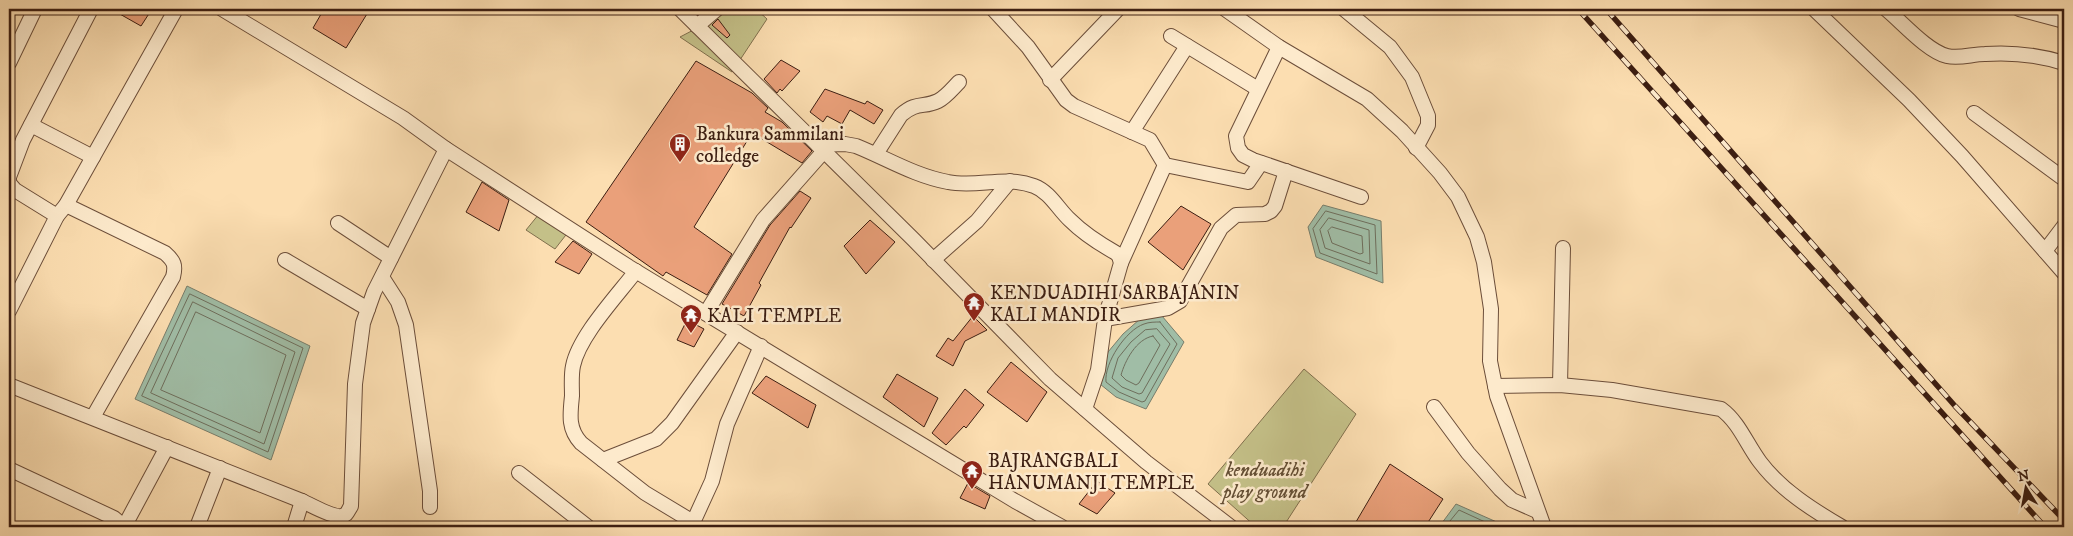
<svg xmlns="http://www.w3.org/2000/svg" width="2073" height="536" font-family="'IM FELL DW Pica',serif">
<rect width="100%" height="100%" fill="#fcdeb1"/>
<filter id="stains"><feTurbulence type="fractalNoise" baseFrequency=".004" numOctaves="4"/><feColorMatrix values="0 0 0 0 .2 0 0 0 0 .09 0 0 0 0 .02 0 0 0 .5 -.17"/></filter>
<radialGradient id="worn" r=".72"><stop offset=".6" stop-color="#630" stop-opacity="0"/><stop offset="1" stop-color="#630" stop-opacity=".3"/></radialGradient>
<!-- green -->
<g fill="#c4c088" stroke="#806f4d">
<polygon points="723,9 756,9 767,19 732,72 680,37 703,25"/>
<polygon points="539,214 569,231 555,249 526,230"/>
<polygon points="1304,369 1356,414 1283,527 1256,527 1208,484"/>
</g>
<!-- water -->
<g fill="#a0bda6" stroke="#787d6b">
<polygon points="1323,205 1381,221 1383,283 1316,257 1308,227"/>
<polygon points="187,286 310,346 271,460 135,399"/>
<polygon points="1162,316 1184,342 1146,409 1116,397 1100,384 1108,352 1123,334 1140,319"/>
<polygon points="1456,504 1508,527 1439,527"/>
</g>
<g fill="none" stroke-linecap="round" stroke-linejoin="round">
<!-- shore -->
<g stroke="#6e6e5c" stroke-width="1">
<polygon points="1326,211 1375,225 1377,274 1320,253 1313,229"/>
<polygon points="1329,218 1369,230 1370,264 1325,248 1320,230"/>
<polygon points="1332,227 1362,236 1363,253 1360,254 1332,243 1328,231"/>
<polygon points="190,294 303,348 268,452 142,396"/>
<polygon points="193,302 295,352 264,444 151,393"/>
<polygon points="196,312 286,355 260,433 161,390"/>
<path d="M1160,322l17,22 -32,57 -3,1 -23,-10 -13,-10c-2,-19 20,-52 38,-58 5,-2 11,-2 16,-2z"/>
<polygon points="1157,329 1170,344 1142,393 1139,394 1122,387 1112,378 1118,358 1131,342 1145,330"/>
<path d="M1153,336l7,9 -21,38 -3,2 -10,-5 -5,-5c4,-14 15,-36 32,-39z"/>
<polyline points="1445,527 1459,510 1496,527"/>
</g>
</g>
<!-- building -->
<g fill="#eaa07a" stroke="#3c1e12">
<polygon points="111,9 152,9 141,26"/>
<polygon points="324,9 370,9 346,48 313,28"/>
<polygon points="718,19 730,35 727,38 712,25"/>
<polygon points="781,60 800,71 782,91 780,89 777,93 764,79"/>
<polygon points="696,61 752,93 768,108 765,112 782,122 812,151 802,163 752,133 694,227 732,254 707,295 666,272 663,276 586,222"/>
<polygon points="825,89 865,104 867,101 883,110 874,124 850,110 842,124 827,116 823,122 810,112"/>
<polygon points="482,182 509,200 499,231 466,212"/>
<polygon points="800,191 811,198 791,228 790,227 759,283 761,285 744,316 722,304 770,225"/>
<polygon points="1181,206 1211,224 1183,270 1148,242"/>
<polygon points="870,220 895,242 866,274 844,246"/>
<polygon points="573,241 592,254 579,274 555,262"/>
<polygon points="973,316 987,330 965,341 953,366 936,356 948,338 953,341"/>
<polygon points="687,320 704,329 694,347 677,340"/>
<polygon points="1011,362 1047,392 1027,422 987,392"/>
<polygon points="897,374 938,398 924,427 883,397"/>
<polygon points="766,376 816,405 808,428 752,393"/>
<polygon points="965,389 984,405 966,428 964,426 946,445 932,433"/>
<polygon points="1390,464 1443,499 1425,527 1353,527"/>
<polygon points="1097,481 1115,493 1097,514 1079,504"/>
<polygon points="968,483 990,496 985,509 960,498"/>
</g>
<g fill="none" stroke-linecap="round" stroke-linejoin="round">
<!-- minor casing -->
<g stroke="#6c4e3a" stroke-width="16">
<g id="minor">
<polyline points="222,9 403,118 446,149 629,267 1015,501 1062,527"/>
<polyline points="680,9 914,240 1050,379 1146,462 1231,527"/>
<polyline points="993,9 1028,47 1066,100 1074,106 1150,140 1165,165 1248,182 1261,163"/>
<polyline points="1225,9 1279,47 1367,99 1402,131 1440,173 1458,197 1477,237 1484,262 1491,309 1490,361 1497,396 1544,527"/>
<polyline points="1344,9 1390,47 1412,77 1428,116 1428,125 1416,148"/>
<polyline points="1814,9 1909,100 1962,156 2064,273"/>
<path d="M1886,9c16,13 41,42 61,47 13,3 25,-2 38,-2 27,-2 53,1 79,9"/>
<polyline points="2019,9 2064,21"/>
<polyline points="697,26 717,9"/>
<polyline points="1171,36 1258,89"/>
<polyline points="1279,47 1236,136 1238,148 1243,155 1253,160 1361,197"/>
<polyline points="9,63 35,9"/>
<polyline points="1050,80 1118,9"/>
<polyline points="1974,113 2064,179"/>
<polyline points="31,125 93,157"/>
<polyline points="1132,132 1187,46"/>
<path d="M818,145l27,-1 11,2c30,12 59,30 92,36 29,6 57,-7 86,4 16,6 24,23 36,34 13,13 30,24 46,33l3,3 2,7 -16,56 -7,51 -13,39"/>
<path d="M876,154l25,-39c16,-14 23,-7 37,-14 8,-4 15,-13 21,-19"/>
<polyline points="9,177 23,140 91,9"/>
<polyline points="9,178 9,183 15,190 57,216"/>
<path d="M66,205l99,48c9,8 11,12 8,24l-80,140"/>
<polyline points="338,223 391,258"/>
<polyline points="2045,251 2064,226"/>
<polyline points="285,260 368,309"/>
<polyline points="933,260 977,221 1010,181"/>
<polyline points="1121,263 1165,165"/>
<path d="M636,271c-19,25 -57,65 -63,95 -2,9 -1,21 -1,30 -2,19 -4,33 9,47l64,50 48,29"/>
<polyline points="382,277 398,302 406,325 430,491 430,507"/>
<polyline points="9,311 57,216 66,205 176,9"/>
<polyline points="706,313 763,220 824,151"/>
<polyline points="1105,319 1168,308 1180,301 1221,228 1236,215 1265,214 1271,211 1275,206 1286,171"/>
<path d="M9,385l293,116c9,4 36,20 44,13 2,-2 3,-5 5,-8l4,-122 8,-61 11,-31 72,-143"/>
<polyline points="1560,385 1563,248"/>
<path d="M1495,386l65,-1 52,5 109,19c18,13 26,36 39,53 21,28 53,48 82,65"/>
<polyline points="1434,407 1468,453 1500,489 1512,500 1537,511"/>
<polyline points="603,460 656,439 672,423 737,332"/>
<polyline points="9,469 114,518 121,524 121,527"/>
<polyline points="519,473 588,527"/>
<polyline points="124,527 167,447"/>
<polyline points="197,527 220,468"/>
<polyline points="294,527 302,501"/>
<polyline points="691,527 712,481 727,424 761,346"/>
</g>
</g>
<!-- minor -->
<use href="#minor" stroke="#fdeacc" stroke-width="14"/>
<!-- rail casing -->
<g stroke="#3c1e12" stroke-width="5.5">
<g id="rail">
<polyline points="1578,9 2045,527"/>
<polyline points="1606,9 1955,406 2064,520"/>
</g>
</g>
<!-- rail -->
<use href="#rail" stroke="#fdeacc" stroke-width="4" stroke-dasharray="11" stroke-linecap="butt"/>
</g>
<!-- icons -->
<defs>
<g id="building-pin" transform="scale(1.125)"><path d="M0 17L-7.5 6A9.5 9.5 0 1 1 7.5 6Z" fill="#8f2418" stroke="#fdeacc"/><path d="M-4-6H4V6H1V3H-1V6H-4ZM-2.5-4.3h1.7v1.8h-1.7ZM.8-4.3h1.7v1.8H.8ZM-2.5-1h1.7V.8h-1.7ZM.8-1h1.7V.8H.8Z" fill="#fff"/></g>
<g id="temple-pin" transform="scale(1.125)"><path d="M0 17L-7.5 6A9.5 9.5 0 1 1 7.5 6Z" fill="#8f2418" stroke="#fdeacc"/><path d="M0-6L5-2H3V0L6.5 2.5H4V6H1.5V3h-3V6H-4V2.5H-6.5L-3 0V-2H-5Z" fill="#fff"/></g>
</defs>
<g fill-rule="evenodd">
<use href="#building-pin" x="680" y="144"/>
<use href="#temple-pin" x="974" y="303"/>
<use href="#temple-pin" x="691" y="315"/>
<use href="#temple-pin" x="972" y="471"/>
</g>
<g text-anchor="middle" stroke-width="5" stroke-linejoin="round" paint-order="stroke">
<!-- poi labels -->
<g font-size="19" fill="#3c1e12" stroke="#fdeacc" text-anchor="start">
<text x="696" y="140">Bankura Sammilani<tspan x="696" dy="22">colledge</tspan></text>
<text x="990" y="299">KENDUADIHI SARBAJANIN<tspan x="990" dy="22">KALI MANDIR</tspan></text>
<text x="707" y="322">KALI TEMPLE</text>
<text x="988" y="467">BAJRANGBALI<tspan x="988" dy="22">HANUMANJI TEMPLE</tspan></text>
</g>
<!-- park labels -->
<g font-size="19" font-style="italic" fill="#654f35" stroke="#fdeacc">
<text x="1265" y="476">kenduadihi<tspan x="1265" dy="22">play ground</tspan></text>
</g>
</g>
<!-- margin -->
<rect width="2073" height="536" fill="none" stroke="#fcdeb1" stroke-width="30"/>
<rect x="10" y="10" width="2053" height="516" fill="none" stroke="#3c1e12" stroke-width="2.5"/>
<rect x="15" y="15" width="2043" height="506" fill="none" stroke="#3c1e12"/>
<!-- north arrow -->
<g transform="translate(2026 488) rotate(349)" stroke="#fdeacc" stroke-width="4" paint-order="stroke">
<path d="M0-4L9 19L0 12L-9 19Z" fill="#3c1e12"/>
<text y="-8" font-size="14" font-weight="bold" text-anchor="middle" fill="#3c1e12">N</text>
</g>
<rect width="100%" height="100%" filter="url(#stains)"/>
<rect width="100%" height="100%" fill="url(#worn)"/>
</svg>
